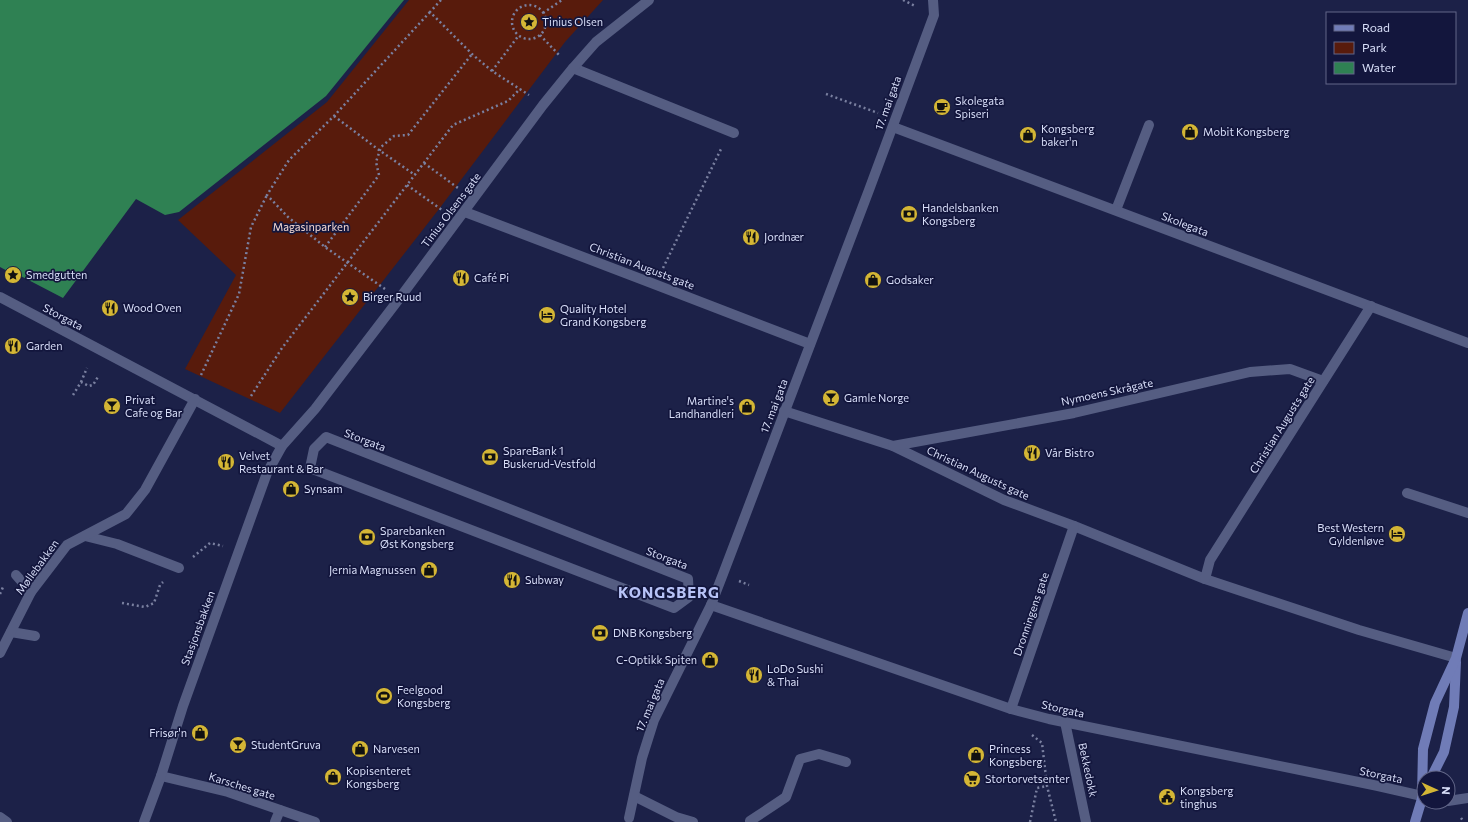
<svg xmlns="http://www.w3.org/2000/svg" width="1468" height="822" font-family="Commissioner,sans-serif">
<rect width="100%" height="100%" fill="#1c2148"/>
<!-- green -->
<polygon fill="#581b0c" points="409,0 603,0 565,42 439,209 280,413 185,369 236,275 178,220 327,102"/>
<!-- water -->
<polygon fill="#2f8153" points="0,0 404,0 326,96 179,212 165,215 136,199 63,298 13,272 0,291"/>
<!-- pier -->
<polygon fill="#1c2148" points="0,267 15,275 0,293"/>
<g fill="none" stroke-linecap="round" stroke-linejoin="round">
<!-- path -->
<g stroke="#7a80a0" stroke-width="2.5" stroke-dasharray="2 3" stroke-linecap="butt">
<polyline points="441,0 430,12 473,55 492,71 529,95"/>
<polyline points="903,0 915,6"/>
<circle cx="529" cy="22" r="17"/>
<polyline points="543,13 562,0"/>
<polyline points="540,35 560,56"/>
<polyline points="492,71 519,35"/>
<polyline points="826,94 878,113"/>
<polyline points="334,116 379,150 415,175"/>
<polyline points="424,163 458,188"/>
<polyline points="407,185 442,210"/>
<polyline points="325,247 379,175 376,162 381,147 394,136 408,135 472,54"/>
<polyline points="663,268 722,147"/>
<polyline points="385,289 325,247 288,217 267,195 289,160 334,116 430,12"/>
<polyline points="201,375 239,294 251,227 267,195"/>
<polyline points="81,382 87,368"/>
<polyline points="73,395 81,382 89,386 93,385 99,375"/>
<polyline points="251,396 282,348 453,125 508,101 520,89"/>
<polyline points="193,557 210,543 223,546"/>
<polyline points="739,581 749,585"/>
<polyline points="0,594 3,587"/>
<polyline points="122,603 145,607 154,603 160,585 163,582"/>
<polyline points="1032,735 1042,743 1047,786 1056,822"/>
<polyline points="1461,818 1464,822"/>
<polyline points="1030,822 1037,788 1047,786"/>
</g>
<!-- service -->
<g stroke="#555d82" stroke-width="10">
<polyline points="573,68 734,133"/>
<polyline points="1116,210 1149,125"/>
<polyline points="1407,493 1468,513"/>
<polyline points="85,536 117,544 179,568"/>
<polyline points="16,575 31,592"/>
<polyline points="11,632 35,636"/>
<polyline points="634,796 676,817 693,822"/>
<polyline points="1448,801 1468,798"/>
<polyline points="0,817 7,822"/>
<polyline points="750,821 786,797 800,759 819,754 846,762"/>
<polyline points="275,822 280,810"/>
</g>
<!-- pedestrian -->
<polygon stroke="#555d82" stroke-width="10" points="326,437 688,579 689,597 674,608 310,468 314,449"/>
<!-- minor -->
<g stroke="#555d82" stroke-width="10">
<polyline points="893,127 1468,343"/>
<polyline points="465,212 654,284 810,344"/>
<polyline points="0,297 282,446"/>
<polyline points="784,411 893,446 1004,500 1074,526 1205,579 1359,630 1456,658"/>
<polyline points="893,446 1074,413 1250,372 1290,369 1323,381"/>
<polyline points="1205,579 1210,560 1371,306"/>
<polyline points="711,605 1011,709 1049,719 1378,786 1422,796"/>
<polyline points="0,653 31,592 67,545 126,514 145,490 195,399"/>
<polyline points="1011,709 1074,526"/>
<polyline points="1065,722 1086,822"/>
<polyline points="161,776 228,792 315,822"/>
<polyline points="629,818 642,758 654,720 711,605 723,574 869,190 934,15 933,0"/>
<polyline points="144,822 161,776 183,706 267,473 282,446 315,409 399,299 543,105 573,68 596,42 649,0"/>
</g>
<!-- secondary -->
<g stroke="#707cb7" stroke-width="10">
<polyline points="1431,778 1444,752 1454,707 1456,662"/>
<polyline points="1422,796 1423,749 1435,703 1456,658 1468,613"/>
<polyline points="1415,822 1424,792"/>
</g>
</g>
<!-- icons -->
<defs>
<g id="sight-disc" transform="scale(0.9)"><circle r="9.5" fill="#d4b635" stroke="#13163d"/><path d="M0-6L1.8-2.2L6-1.7L2.9 1.2L3.7 5.4L0 3.3L-3.7 5.4L-2.9 1.2L-6-1.7L-1.8-2.2Z" fill="#111"/></g>
<g id="cafe-disc" transform="scale(0.9)"><circle r="9.5" fill="#d4b635" stroke="#13163d"/><path d="M-5.5-4.5H6V0H3Q3 3.5 0 3.5H-2.5Q-5.5 3.5-5.5 0ZM3-3.2v2h1.7v-2ZM-6 4.5H4V6H-6Z" fill="#111"/></g>
<g id="shop-disc" transform="scale(0.9)"><circle r="9.5" fill="#d4b635" stroke="#13163d"/><path d="M-5-2.5h2.3a2.7 3.5 0 0 1 5.4 0H5L5.5 6h-11ZM-1.5-2.5h3a1.5 2.3 0 0 0-3 0Z" fill="#111"/></g>
<g id="bank-disc" transform="scale(0.9)"><circle r="9.5" fill="#d4b635" stroke="#13163d"/><path d="M-6-4H6V4H-6ZM0-2.3a2.3 2.3 0 1 0 0 4.6a2.3 2.3 0 1 0 0-4.6Z" fill="#111"/></g>
<g id="restaurant-disc" transform="scale(0.9)"><circle r="9.5" fill="#d4b635" stroke="#13163d"/><path d="M-5-6h1v4h1v-4h1v4h1v-4h1v5L-1.5 .5V6h-2V.5L-5-1ZM5-6V6H3V1.5H1.5Q1.5-4 5-6Z" fill="#111"/></g>
<g id="hotel-disc" transform="scale(0.9)"><circle r="9.5" fill="#d4b635" stroke="#13163d"/><path d="M-6-4.5h1.5V1H6V5H4.5V3h-9V5H-6ZM-4 0a1.8 1.8 0 1 1 3.6 0ZM.5 0V-2.5h3Q6-2.5 6 0Z" fill="#111"/></g>
<g id="bar-disc" transform="scale(0.9)"><circle r="9.5" fill="#d4b635" stroke="#13163d"/><path d="M-6-5H6L.8 .8V4.5H3.5V6h-7V4.5H-.8V.8Z" fill="#111"/></g>
<g id="stadium-disc" transform="scale(0.9)"><circle r="9.5" fill="#d4b635" stroke="#13163d"/><path d="M0-5a6.5 5 0 1 0 0 10a6.5 5 0 1 0 0-10ZM-3.5-1.8h7v3.6h-7Z" fill="#111"/></g>
<g id="supermarket-disc" transform="scale(0.9)"><circle r="9.5" fill="#d4b635" stroke="#13163d"/><path d="M-6-5.5h2.5l.6 2H6L4.5 2H-2.5L-4.4-4H-6ZM-1.5 3.2a1.3 1.3 0 1 0 .1 0ZM3 3.2a1.3 1.3 0 1 0 .1 0Z" fill="#111"/></g>
<g id="civic-disc" transform="scale(0.9)"><circle r="9.5" fill="#d4b635" stroke="#13163d"/><path d="M-.6-6.5H3V-4.5H.6V-3L4-1V1h2V6H-6V1h2V-1L-.6-3ZM-1.2 2.5V6h2.4V2.5Z" fill="#111"/></g>
</defs>
<g fill-rule="evenodd">
<use href="#sight-disc" x="529" y="22"/>
<use href="#cafe-disc" x="942" y="107"/>
<use href="#shop-disc" x="1190" y="132"/>
<use href="#shop-disc" x="1028" y="135"/>
<use href="#bank-disc" x="909" y="214"/>
<use href="#restaurant-disc" x="751" y="237"/>
<use href="#sight-disc" x="13" y="275"/>
<use href="#restaurant-disc" x="461" y="278"/>
<use href="#shop-disc" x="873" y="280"/>
<use href="#sight-disc" x="350" y="297"/>
<use href="#restaurant-disc" x="110" y="308"/>
<use href="#hotel-disc" x="547" y="315"/>
<use href="#restaurant-disc" x="13" y="346"/>
<use href="#bar-disc" x="831" y="398"/>
<use href="#bar-disc" x="112" y="406"/>
<use href="#shop-disc" x="747" y="407"/>
<use href="#restaurant-disc" x="1032" y="453"/>
<use href="#bank-disc" x="490" y="457"/>
<use href="#restaurant-disc" x="226" y="462"/>
<use href="#shop-disc" x="291" y="489"/>
<use href="#hotel-disc" x="1397" y="534"/>
<use href="#bank-disc" x="367" y="537"/>
<use href="#shop-disc" x="429" y="570"/>
<use href="#restaurant-disc" x="512" y="580"/>
<use href="#bank-disc" x="600" y="633"/>
<use href="#shop-disc" x="710" y="660"/>
<use href="#restaurant-disc" x="754" y="675"/>
<use href="#stadium-disc" x="384" y="696"/>
<use href="#shop-disc" x="200" y="733"/>
<use href="#bar-disc" x="238" y="745"/>
<use href="#shop-disc" x="360" y="749"/>
<use href="#shop-disc" x="976" y="755"/>
<use href="#shop-disc" x="333" y="777"/>
<use href="#supermarket-disc" x="972" y="779"/>
<use href="#civic-disc" x="1167" y="797"/>
</g>
<g text-anchor="middle" stroke-width="3.5" stroke-linejoin="round" paint-order="stroke">
<!-- poi labels -->
<g font-size="11" fill="#d8def8" stroke="#13163d" text-anchor="start">
<text x="542" y="26">Tinius Olsen</text>
<text x="955" y="105">Skolegata<tspan x="955" dy="13">Spiseri</tspan></text>
<text x="1041" y="133">Kongsberg<tspan x="1041" dy="13">baker'n</tspan></text>
<text x="1203" y="136">Mobit Kongsberg</text>
<text x="922" y="212">Handelsbanken<tspan x="922" dy="13">Kongsberg</tspan></text>
<text x="764" y="241">Jordnær</text>
<text x="26" y="279">Smedgutten</text>
<text x="474" y="282">Café Pi</text>
<text x="886" y="284">Godsaker</text>
<text x="363" y="301">Birger Ruud</text>
<text x="123" y="312">Wood Oven</text>
<text x="560" y="313">Quality Hotel<tspan x="560" dy="13">Grand Kongsberg</tspan></text>
<text x="26" y="350">Garden</text>
<text x="844" y="402">Gamle Norge</text>
<text x="125" y="404">Privat<tspan x="125" dy="13">Cafe og Bar</tspan></text>
<text x="734" y="405" text-anchor="end">Martine's<tspan x="734" dy="13">Landhandleri</tspan></text>
<text x="503" y="455">SpareBank 1<tspan x="503" dy="13">Buskerud-Vestfold</tspan></text>
<text x="1045" y="457">Vår Bistro</text>
<text x="239" y="460">Velvet<tspan x="239" dy="13">Restaurant &amp; Bar</tspan></text>
<text x="304" y="493">Synsam</text>
<text x="1384" y="532" text-anchor="end">Best Western<tspan x="1384" dy="13">Gyldenløve</tspan></text>
<text x="380" y="535">Sparebanken<tspan x="380" dy="13">Øst Kongsberg</tspan></text>
<text x="416" y="574" text-anchor="end">Jernia Magnussen</text>
<text x="525" y="584">Subway</text>
<text x="613" y="637">DNB Kongsberg</text>
<text x="697" y="664" text-anchor="end">C-Optikk Spiten</text>
<text x="767" y="673">LoDo Sushi<tspan x="767" dy="13">&amp; Thai</tspan></text>
<text x="397" y="694">Feelgood<tspan x="397" dy="13">Kongsberg</tspan></text>
<text x="187" y="737" text-anchor="end">Frisør'n</text>
<text x="251" y="749">StudentGruva</text>
<text x="373" y="753">Narvesen</text>
<text x="989" y="753">Princess<tspan x="989" dy="13">Kongsberg</tspan></text>
<text x="346" y="775">Kopisenteret<tspan x="346" dy="13">Kongsberg</tspan></text>
<text x="985" y="783">Stortorvetsenter</text>
<text x="1180" y="795">Kongsberg<tspan x="1180" dy="13">tinghus</tspan></text>
</g>
<!-- street labels -->
<g font-size="11" fill="#d8def8" stroke="#13163d">
<text transform="translate(888 103) rotate(-70)" y="4">17. mai gata</text>
<text transform="translate(451 210) rotate(-53)" y="4">Tinius Olsens gate</text>
<text transform="translate(1185 224) rotate(21)" y="4">Skolegata</text>
<text transform="translate(642 266) rotate(21)" y="4">Christian Augusts gate</text>
<text transform="translate(63 317) rotate(28)" y="4">Storgata</text>
<text transform="translate(1107 392) rotate(-12)" y="4">Nymoens Skrågate</text>
<text transform="translate(774 406) rotate(-69)" y="4">17. mai gata</text>
<text transform="translate(1282 425) rotate(-58)" y="4">Christian Augusts gate</text>
<text transform="translate(365 440) rotate(21)" y="4">Storgata</text>
<text transform="translate(978 473) rotate(25)" y="4">Christian Augusts gate</text>
<text transform="translate(667 558) rotate(21)" y="4">Storgata</text>
<text transform="translate(37 567) rotate(-54)" y="4">Møllebakken</text>
<text transform="translate(1031 614) rotate(-71)" y="4">Dronningens gate</text>
<text transform="translate(198 628) rotate(-70)" y="4">Stasjonsbakken</text>
<text transform="translate(650 705) rotate(-67)" y="4">17. mai gata</text>
<text transform="translate(1063 709) rotate(13)" y="4">Storgata</text>
<text transform="translate(1088 770) rotate(78)" y="4">Bekkedokk</text>
<text transform="translate(1381 775) rotate(12)" y="4">Storgata</text>
<text transform="translate(242 786) rotate(17)" y="4">Karsches gate</text>
</g>
<!-- park labels -->
<g font-size="11" fill="#f5d9d2" stroke="#13163d">
<text x="311" y="231">Magasinparken</text>
</g>
<!-- district labels -->
<g font-size="15" font-weight="bold" letter-spacing="1" fill="#b8c3f7" stroke="#13163d">
<text x="669" y="598">KONGSBERG</text>
</g>
</g>
<!-- legend -->
<rect x="1326" y="12" width="130" height="72" fill="#13163d" stroke="#626688"/>
<rect x="1334" y="25" width="20" height="6" fill="#707cb7" stroke="#626688"/>
<text x="1362" y="32" font-size="12" fill="#d8def8">Road</text>
<rect x="1334" y="42" width="20" height="12" fill="#581b0c" stroke="#626688"/>
<text x="1362" y="52" font-size="12" fill="#d8def8">Park</text>
<rect x="1334" y="62" width="20" height="12" fill="#2f8153" stroke="#626688"/>
<text x="1362" y="72" font-size="12" fill="#d8def8">Water</text>
<!-- north arrow -->
<g transform="translate(1436 790) rotate(93)"><circle r="19" fill="#13163d" stroke="#626688"/>
<path d="M0-3L7 15L0 10L-7 15Z" fill="#d4b635"/>
<text y="-6" font-size="11" font-weight="bold" text-anchor="middle" fill="#d8def8">N</text>
</g>
</svg>
